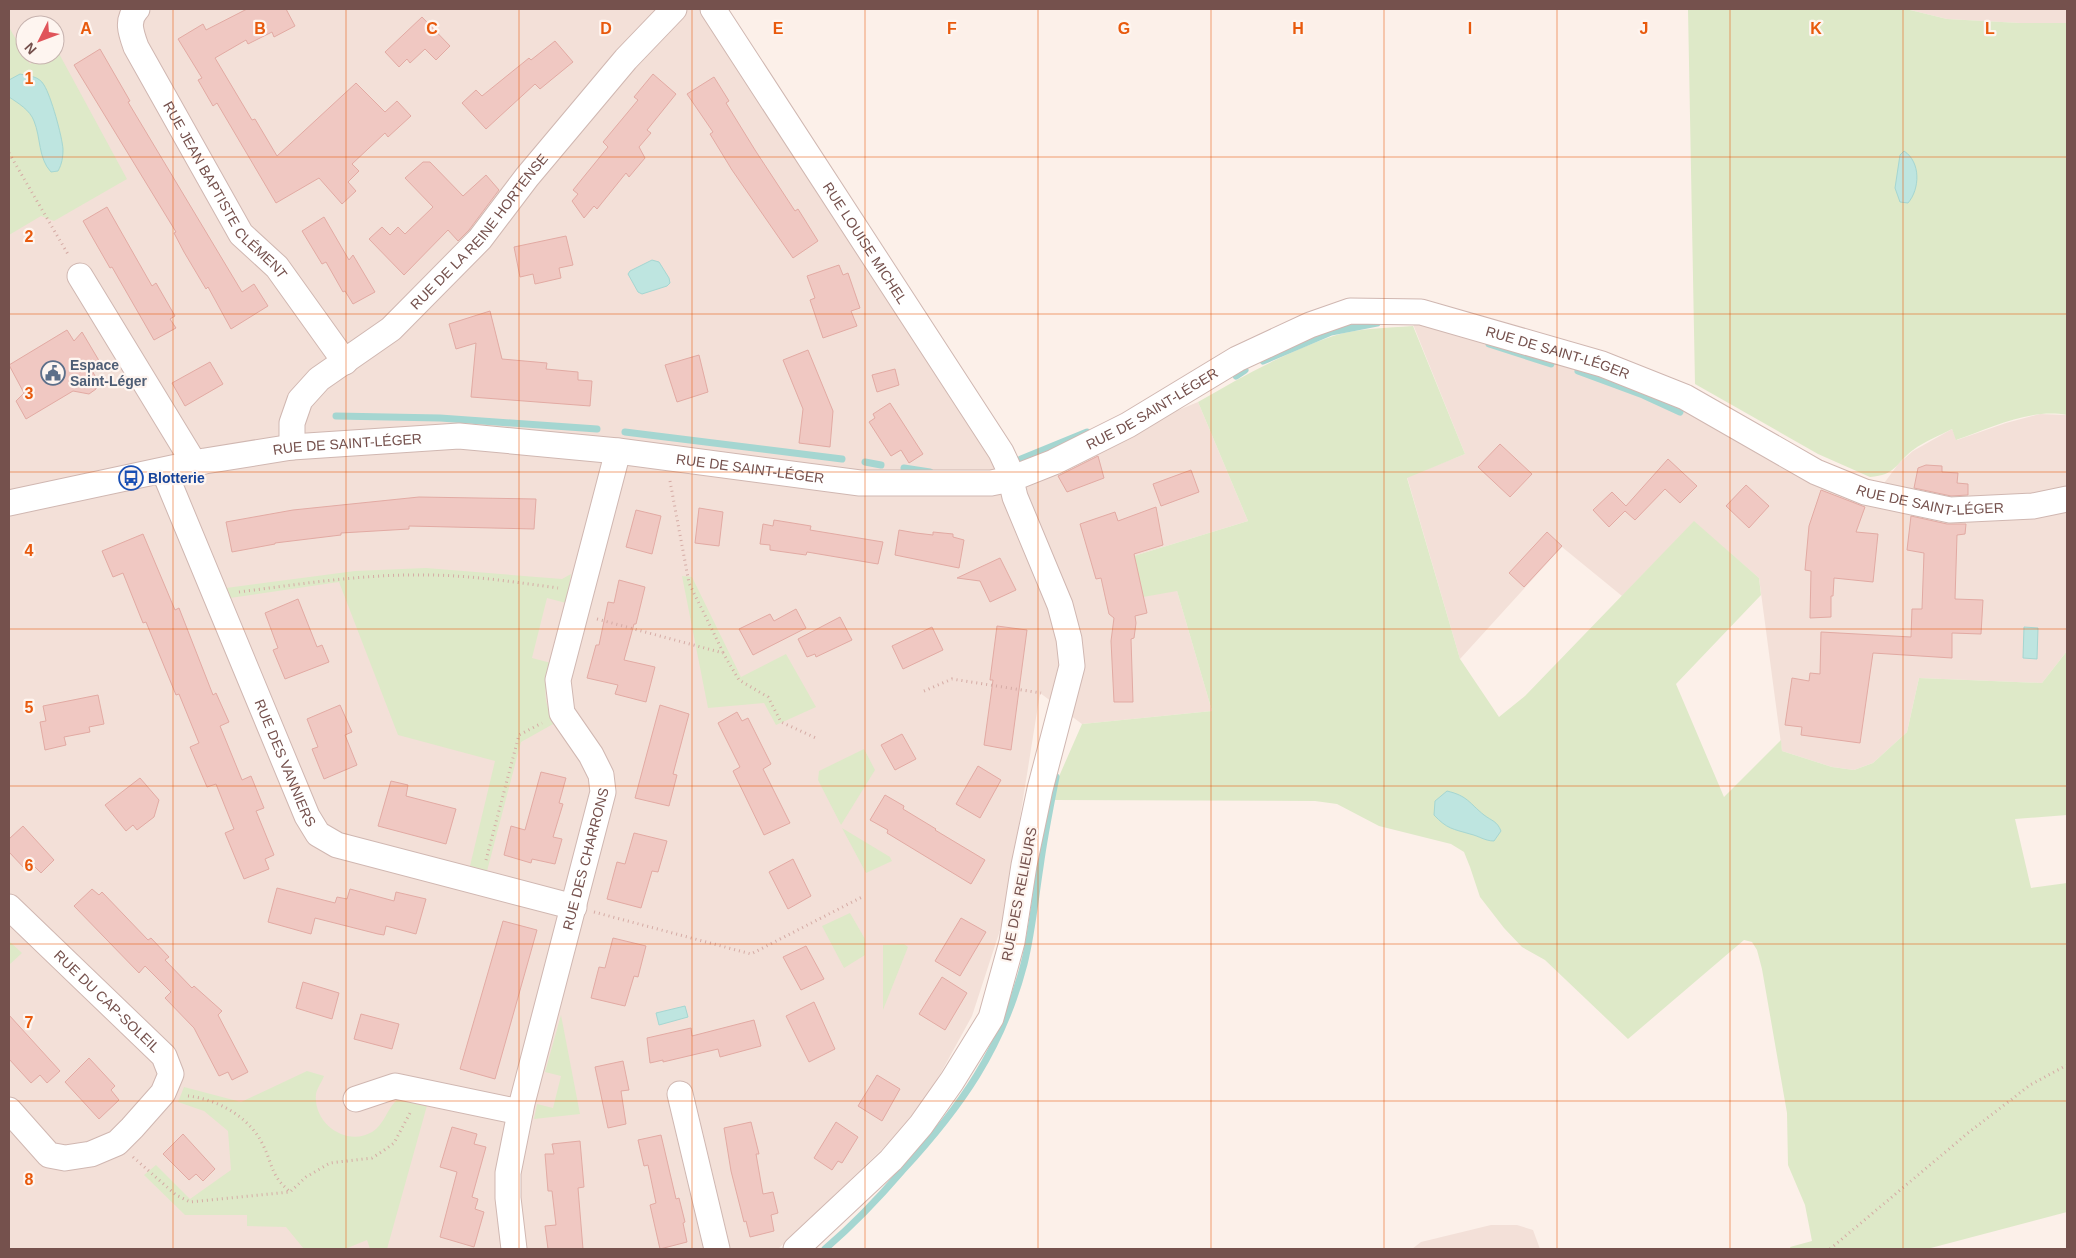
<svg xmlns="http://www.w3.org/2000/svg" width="2076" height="1258" font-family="Arial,sans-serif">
<rect width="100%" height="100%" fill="#fcf0e9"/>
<!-- residential -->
<g fill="#f3e0d8" fill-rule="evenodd">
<path d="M9,9h694l308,470 187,-77 50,119 -124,38 53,32 35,120 -130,13 -42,-31 -36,225 -32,98 -46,84 -30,36 -118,113h-769zM25,25h30v30h-30z"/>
<polygon points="1906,9 2067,9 2067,23 2020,23 1947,19"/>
<polygon points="1408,312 1602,364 1876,494 1899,463 1913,451 1952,429 1957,440 2006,423 2040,414 2067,415 2067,651 2042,683 1919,678 1907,732 1873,763 1854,770 1832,767 1782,751 1759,578 1694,522 1622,596 1562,547 1460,659 1407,477 1465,454"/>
<polygon points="1491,1225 1517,1225 1533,1230 1540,1249 1412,1249 1421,1242"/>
</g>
<!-- green -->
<g fill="#dee9c8">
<path d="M1688,9h218l41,10 73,4h47v392c-37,-7 -77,13 -111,25l-4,-11c-13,7 -27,12 -39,21 -18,14 -17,25 -43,27l-52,-23 -123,-70z"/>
<polygon points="9,27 30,64 45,55 55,55 56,48 127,179 54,221 41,216 9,235"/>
<path d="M1413,326l52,128 -58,24 53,181 39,58 26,-21 169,-175 65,57 2,17 -85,89 48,113 57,-57 1,11 50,16 22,3 19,-7 34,-31 12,-54 123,5 25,-32v164l-52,4 16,69 36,-5v329l-140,37h-136l-1,-2 22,-6 -7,-36 -17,-40 -1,-52 -25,-144 -5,-19 -5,-8 -8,-2 -116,99 -83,-79 -23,-13 -18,-19 -24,-31 -10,-30 -6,-15 -13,-8 -72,-18 -42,-22 -22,-3 -261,-1 3,-19 25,-57 130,-13 -35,-120 -34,6 -19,-38 124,-38 -50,-119c43,-25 88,-50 135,-66 26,-8 54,-8 80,-10z"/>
<path d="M426,568l136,11 9,-5 -5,29 -19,-5 -15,60 19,5c-6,27 -10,34 4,60l-34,19 -34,129 -17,-5 25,-105 -97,-26 -59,-153 -109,16 -4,-10 129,-17z"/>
<polygon points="682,576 692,577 741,677 786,654 816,707 776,725 764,703 708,708"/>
<polygon points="864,749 875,770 841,825 818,780 819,771"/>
<polygon points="842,828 890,857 892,861 866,873"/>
<polygon points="850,913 865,939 865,955 844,968 822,926"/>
<polygon points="9,941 22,953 9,965"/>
<polygon points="904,944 908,947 883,1010 883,945"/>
<polygon points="561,1015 580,1114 534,1119 537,1104 553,1108 561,1076 545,1072"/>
<path d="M307,1071l17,5c-2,6 -7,12 -8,18 -3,30 31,53 56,38 13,-8 15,-24 26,-33l30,3 -41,147h-17l-3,-9 -22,9h-41l-18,-22 -39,-1v-11h-62l-41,-40 12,-10 34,34 41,-29 -3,-39 -24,-20 -26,-9 6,-15 57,15z"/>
</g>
<!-- water -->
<g fill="#bee5e0" stroke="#a5d6d1">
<path d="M20,74c9,2 19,2 24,11 7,11 18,51 19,64 0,8 -1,15 -5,22l-7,1c-13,-14 -10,-34 -17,-51 -4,-11 -16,-18 -25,-24v-17z"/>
<path d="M1904,151c17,11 16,38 4,52l-8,-1 -5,-14 5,-33z"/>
<polygon points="652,260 659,262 669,278 670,283 667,286 642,294 638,292 628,274 630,271"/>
<polygon points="2024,627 2038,628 2037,659 2023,658"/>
<path d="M1447,791c21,5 22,12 37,24 8,6 13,6 17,16l-7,10c-9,0 -15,-5 -24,-7 -17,-5 -23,-5 -36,-19l1,-14z"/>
<polygon points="685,1006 688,1017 659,1025 656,1013"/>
</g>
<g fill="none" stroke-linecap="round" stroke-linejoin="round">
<!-- stream -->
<g stroke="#a5d6d1" stroke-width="7">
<polyline points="1489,344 1551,364"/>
<polyline points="1263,361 1331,332 1377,323"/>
<polyline points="1578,371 1643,395 1680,412"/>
<polyline points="1236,376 1245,370"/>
<polyline points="336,416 440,418 597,429"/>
<polyline points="625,432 842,459"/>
<polyline points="1021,459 1087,432"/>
<polyline points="865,462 881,465"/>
<polyline points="904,468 930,472"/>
<path d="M825,1249c28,-24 53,-50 77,-78 59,-64 100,-122 122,-207 8,-32 11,-65 16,-97 4,-30 10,-60 16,-90"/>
</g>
</g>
<!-- building -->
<g fill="#f0c8c2" stroke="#e2aaa3">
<polygon points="247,9 286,9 295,26 274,37 272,32 248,44 246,40 215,58 252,120 255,119 277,156 356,83 385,112 397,101 411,116 388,137 385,133 352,164 359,171 348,182 356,191 342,204 319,178 276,203 217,103 213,106 198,80 202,78 178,39 203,24 206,30"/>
<polygon points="422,17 450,46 436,60 425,49 410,63 407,59 399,67 385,52"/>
<polygon points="555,41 573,62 540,89 535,84 486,129 462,103 476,90 482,96 529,58 531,60"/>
<polygon points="100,49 130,101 128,102 242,292 254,284 268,306 231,329 208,287 206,289 184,252 174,233 176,232 74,65"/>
<polygon points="653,74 676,94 647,130 651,133 639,147 645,158 629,177 626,173 597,209 594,206 584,218 572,201 578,194 573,190 608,147 603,142 638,100 634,97"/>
<polygon points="714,77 729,101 726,103 755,150 795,211 798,209 818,241 793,258 732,170 710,134 713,132 687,94"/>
<polygon points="423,162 430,162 463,196 486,175 499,190 469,230 458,241 448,230 404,275 369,239 382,227 390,235 398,227 405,234 433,207 405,178"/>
<polygon points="107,207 152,286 156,283 175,316 170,319 176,328 154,340 112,267 110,268 83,221"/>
<polygon points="324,217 349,260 353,255 375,292 353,304 345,291 343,292 326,262 322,264 302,231"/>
<polygon points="566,236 573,265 559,268 561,278 535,284 533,274 520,277 514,247"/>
<polygon points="839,265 843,275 848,273 860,308 851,311 857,326 823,338 810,300 815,298 807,276"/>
<polygon points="490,311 502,359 547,363 546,369 578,372 578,380 592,381 590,406 471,397 476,343 456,349 449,324"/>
<polygon points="67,330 74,341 82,332 101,364 91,369 98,381 96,389 89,394 73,391 26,419 16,401 24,393 9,365"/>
<polygon points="808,350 833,411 830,447 799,443 803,409 783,360"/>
<polygon points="699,355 708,392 677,402 665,365"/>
<polygon points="210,362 223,384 185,406 172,383"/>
<polygon points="895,369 899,385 877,392 872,375"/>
<polygon points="890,403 923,454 909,463 901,450 891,456 869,422 875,418 873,414"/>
<polygon points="1500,444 1532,474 1510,497 1478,467"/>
<polygon points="1098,456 1104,478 1067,492 1058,476"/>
<polygon points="1668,459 1697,486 1680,503 1665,489 1635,520 1625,511 1609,527 1593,510 1612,492 1626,506"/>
<polygon points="1926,465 1942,466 1942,472 1958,473 1957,483 1968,484 1968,495 1951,496 1914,488 1918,468"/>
<polygon points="1191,470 1199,492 1161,506 1153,484"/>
<polygon points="1746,485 1769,506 1749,528 1726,506"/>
<polygon points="1821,490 1865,507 1856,532 1878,534 1873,582 1834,578 1833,596 1831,596 1831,617 1810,618 1811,571 1805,570 1809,526"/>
<polygon points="419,497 536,499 534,529 409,526 409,529 341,533 341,535 275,543 275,544 232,552 226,522 293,510"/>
<polygon points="1156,507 1163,545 1134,554 1147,613 1135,616 1136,623 1134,638 1131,639 1133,702 1114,702 1111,641 1114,618 1109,614 1101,578 1096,579 1080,524 1115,512 1118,521"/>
<polygon points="699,508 723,512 719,546 695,543"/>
<polygon points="636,510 661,516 652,554 626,547"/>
<polygon points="1911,516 1947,524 1966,524 1965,534 1957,535 1955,599 1983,600 1981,634 1952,633 1952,658 1873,653 1860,743 1801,735 1802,727 1785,725 1792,678 1809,681 1810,673 1820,674 1821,632 1911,637 1912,609 1922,609 1924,553 1907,550"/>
<polygon points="774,520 811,526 810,530 883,542 878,564 807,552 806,555 770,550 770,545 760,544 763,524 773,526"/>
<polygon points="899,530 916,533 933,535 933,532 953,534 953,537 964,540 959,568 895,555"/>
<polygon points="1547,532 1562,546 1524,587 1509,573"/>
<polygon points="143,534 175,610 179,608 213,695 216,693 229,722 220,726 242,780 251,776 264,808 256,811 274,855 265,859 269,869 244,879 225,833 234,829 216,784 207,787 190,747 199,743 179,694 176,695 146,622 143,623 123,573 113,577 102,551"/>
<polygon points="1000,558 1016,590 990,602 980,581 957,578"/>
<polygon points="619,580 645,587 636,624 634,624 624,660 655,667 646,702 615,694 618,685 587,678 596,645 599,645 608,602 614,603"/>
<polygon points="298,599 317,647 322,645 329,662 285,679 273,650 278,648 265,613"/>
<polygon points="796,609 806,628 753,655 739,629 770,614 774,621"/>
<polygon points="840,617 852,640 816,657 815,654 807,657 798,639"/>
<polygon points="997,626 1027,630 1011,750 984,745 993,680 990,680"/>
<polygon points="932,627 943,650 903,669 892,646"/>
<polygon points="98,695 104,724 89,727 90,732 64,737 66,745 45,750 40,722 46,721 43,706"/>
<polygon points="340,705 352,732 345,735 357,765 324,779 312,749 318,747 307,719"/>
<polygon points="660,705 689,714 673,774 677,775 669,806 635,798"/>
<polygon points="737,712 742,721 748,718 771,764 763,769 790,823 764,835 733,771 740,767 718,723"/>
<polygon points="902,734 916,759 895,770 881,745"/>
<polygon points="978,766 1001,780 980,818 956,804"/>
<polygon points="541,772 566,778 559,803 563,804 553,837 562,839 555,864 532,859 531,863 504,855 511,826 525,830"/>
<polygon points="140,778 159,800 154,817 137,830 133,825 126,831 105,805"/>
<polygon points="391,781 408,785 406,796 456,809 446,844 378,826"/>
<polygon points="885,795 904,806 903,809 936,829 935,830 985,860 971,884 887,833 888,830 870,820"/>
<polygon points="23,826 54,860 41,873 33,865 26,870 9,852 9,839"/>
<polygon points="634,833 667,841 658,872 652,871 641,908 607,899 617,862 625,864"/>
<polygon points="793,859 811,896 788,909 769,872"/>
<polygon points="277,888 335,903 337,897 347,899 350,889 394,901 396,892 426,899 416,934 386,926 384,935 378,934 315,918 311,934 268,922"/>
<polygon points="92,889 99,895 102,892 148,940 151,938 169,957 165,960 192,988 194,986 222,1011 218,1015 248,1072 232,1080 228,1072 219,1076 194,1028 165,998 171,992 145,966 139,973 74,906"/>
<polygon points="961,918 986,932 960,976 935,961"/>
<polygon points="503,921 537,930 495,1079 460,1069"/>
<polygon points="613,938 646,946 638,977 634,976 625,1006 591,998 599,967 605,968"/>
<polygon points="806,946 824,979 801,990 783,957"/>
<polygon points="942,977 967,993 945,1030 919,1014"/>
<polygon points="303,982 339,993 332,1019 296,1008"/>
<polygon points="814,1002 835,1049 809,1062 786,1016"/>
<polygon points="361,1014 399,1024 392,1049 354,1039"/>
<polygon points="9,1015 60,1071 47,1083 40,1075 31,1083 9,1059"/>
<polygon points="754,1020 761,1046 720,1057 718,1049 663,1062 663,1060 650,1063 647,1038 691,1028 692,1036"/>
<polygon points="89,1058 115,1086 111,1090 119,1100 99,1119 65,1082"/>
<polygon points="623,1061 629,1090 621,1091 626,1124 608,1128 595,1067"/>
<polygon points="877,1075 900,1089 882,1121 858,1106"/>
<polygon points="751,1122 759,1154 756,1154 763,1194 773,1192 778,1213 771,1215 774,1231 750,1237 746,1221 744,1222 731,1171 724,1128"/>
<polygon points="836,1122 858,1137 842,1163 838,1161 832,1170 814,1158"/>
<polygon points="452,1127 477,1134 474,1144 486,1147 472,1197 478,1199 475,1209 484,1212 474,1247 440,1237 457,1172 440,1167"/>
<polygon points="183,1134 215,1169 203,1181 196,1174 189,1180 163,1154"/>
<polygon points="661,1135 676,1199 679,1198 685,1222 683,1223 687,1242 660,1249 650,1205 656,1203 648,1165 644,1166 638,1140"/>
<polygon points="580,1141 584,1187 578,1188 583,1249 548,1249 545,1226 556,1225 552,1191 548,1191 545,1154 554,1154 552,1144"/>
</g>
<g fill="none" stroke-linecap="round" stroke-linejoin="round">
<!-- minor casing -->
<g stroke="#d0b7b1" stroke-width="27">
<g id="minor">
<path id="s1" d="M137,9c-11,11 -6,24 -1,38l105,187 36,33 68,95"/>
<path id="s2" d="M713,9l288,443 7,15 7,30 45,108 9,34 3,27 -32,123 -16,76 -12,77 -21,76 -39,63 -31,44 -30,35 -95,89"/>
<polyline points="80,276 194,463"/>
<path id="s3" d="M292,447v-24l8,-23 19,-21 72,-50 89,-90 47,-62 99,-118 48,-50"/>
<path id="s4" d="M164,471l143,345 11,18 19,11 237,62"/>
<path id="s5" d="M9,503l196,-42 87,-14 167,-11 159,15 242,32h131l20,-4 43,-17 74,-37 109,-66 73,-34 40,-14 71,1 181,52 83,33 131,75 49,20 85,18 83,-4 34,-7"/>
<path id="s6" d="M9,907l155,149 7,18 -8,19 -31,35 -15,15 -26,11 -26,4 -16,-3 -40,-45"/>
<polyline points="680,1094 717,1249"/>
<polyline points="356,1099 395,1086 520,1112"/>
<path id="s7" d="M514,1249l-6,-51v-25l14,-70 81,-311 -2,-17 -10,-20 -29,-42 -4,-33 60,-229"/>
</g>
</g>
<!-- path -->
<g stroke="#d5aba5" stroke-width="3" stroke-dasharray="1 4" stroke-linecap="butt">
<polyline points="9,153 69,256"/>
<polyline points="670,481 689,583 723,652"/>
<path d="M239,592c62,-8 124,-18 186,-17 45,0 89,7 133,13"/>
<polyline points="597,619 723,653 739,680 768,697 781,722 818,739"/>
<polyline points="924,691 952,679 1041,693"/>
<polyline points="486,860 519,735 542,723"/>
<polyline points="594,912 751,954 862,897"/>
<path d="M188,1096c29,3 62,21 75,49 10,20 7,29 26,46"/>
<polyline points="133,1157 176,1195 190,1202 290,1192 306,1177 330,1163 372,1158 383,1151 394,1143 410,1113"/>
<polyline points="1830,1249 1968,1133 2030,1085 2067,1065"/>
</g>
<!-- minor -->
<use href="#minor" stroke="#fff" stroke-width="25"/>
</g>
<!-- grid -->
<path fill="none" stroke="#e8590c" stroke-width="1" stroke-opacity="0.55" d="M173,9v1240M346,9v1240M519,9v1240M692,9v1240M865,9v1240M1038,9v1240M1211,9v1240M1384,9v1240M1557,9v1240M1730,9v1240M1903,9v1240M9,157h2058M9,314h2058M9,472h2058M9,629h2058M9,786h2058M9,944h2058M9,1101h2058"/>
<!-- icons -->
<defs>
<g id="civic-ring" transform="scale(1.25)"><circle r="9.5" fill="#fef5f0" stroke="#5c6f8a" stroke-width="1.5"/><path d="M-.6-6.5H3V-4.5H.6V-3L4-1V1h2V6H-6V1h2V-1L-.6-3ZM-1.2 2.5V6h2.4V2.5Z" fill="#5c6f8a"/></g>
<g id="bus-ring" transform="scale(1.25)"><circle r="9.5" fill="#fef5f0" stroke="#1a4fb4" stroke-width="1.5"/><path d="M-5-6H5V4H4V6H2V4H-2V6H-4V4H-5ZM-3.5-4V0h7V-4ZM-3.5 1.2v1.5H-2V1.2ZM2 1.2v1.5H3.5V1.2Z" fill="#1a4fb4"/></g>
</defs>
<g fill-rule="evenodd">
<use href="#civic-ring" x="53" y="373"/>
<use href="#bus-ring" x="131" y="478"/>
</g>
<g text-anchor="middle" stroke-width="4.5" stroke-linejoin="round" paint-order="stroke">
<!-- street labels -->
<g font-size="14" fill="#75514d" stroke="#fef5f0">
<text dy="5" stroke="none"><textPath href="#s1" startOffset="210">RUE JEAN BAPTISTE CLÉMENT</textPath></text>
<text dy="5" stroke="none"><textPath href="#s3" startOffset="296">RUE DE LA REINE HORTENSE</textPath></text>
<text dy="5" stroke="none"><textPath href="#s2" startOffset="279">RUE LOUISE MICHEL</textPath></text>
<text dy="5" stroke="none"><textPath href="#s5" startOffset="1604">RUE DE SAINT-LÉGER</textPath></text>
<text dy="5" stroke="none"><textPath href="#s5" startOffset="1169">RUE DE SAINT-LÉGER</textPath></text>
<text dy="5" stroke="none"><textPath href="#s5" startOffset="344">RUE DE SAINT-LÉGER</textPath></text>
<text dy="5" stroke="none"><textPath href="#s5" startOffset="749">RUE DE SAINT-LÉGER</textPath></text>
<text dy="5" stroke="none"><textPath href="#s5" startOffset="2009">RUE DE SAINT-LÉGER</textPath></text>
<text dy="5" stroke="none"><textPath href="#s4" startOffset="316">RUE DES VANNIERS</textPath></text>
<text dy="5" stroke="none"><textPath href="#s7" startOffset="400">RUE DES CHARRONS</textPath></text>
<text transform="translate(1019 894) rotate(-79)" y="5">RUE DES RELIEURS</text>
<text dy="5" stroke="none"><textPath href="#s6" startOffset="136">RUE DU CAP-SOLEIL</textPath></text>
</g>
<!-- service labels -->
<g font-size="14" font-weight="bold" fill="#4e5e75" stroke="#fef5f0" text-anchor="start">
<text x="70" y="370">Espace<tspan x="70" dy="16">Saint-Léger</tspan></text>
</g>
<!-- transit labels -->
<g font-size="14" font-weight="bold" fill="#164399" stroke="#fef5f0" text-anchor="start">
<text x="148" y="483">Blotterie</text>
</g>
</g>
<g font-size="16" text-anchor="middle" font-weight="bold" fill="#e8590c" stroke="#fef5f0" stroke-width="4.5" stroke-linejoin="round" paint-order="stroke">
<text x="86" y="34">A</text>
<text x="260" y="34">B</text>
<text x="432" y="34">C</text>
<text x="606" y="34">D</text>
<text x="778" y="34">E</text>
<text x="952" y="34">F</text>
<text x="1124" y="34">G</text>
<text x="1298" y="34">H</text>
<text x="1470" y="34">I</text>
<text x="1644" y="34">J</text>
<text x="1816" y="34">K</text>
<text x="1990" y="34">L</text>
<text x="29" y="84">1</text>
<text x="29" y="242">2</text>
<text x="29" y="399">3</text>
<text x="29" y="556">4</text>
<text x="29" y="713">5</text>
<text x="29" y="871">6</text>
<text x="29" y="1028">7</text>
<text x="29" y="1185">8</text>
</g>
<!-- border -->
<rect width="2076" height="1258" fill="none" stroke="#75514d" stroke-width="20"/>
<!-- north arrow -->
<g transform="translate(40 40) rotate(228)"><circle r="24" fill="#fef5f0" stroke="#c7b3af"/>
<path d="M0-4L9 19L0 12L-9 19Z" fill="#e0545a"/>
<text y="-8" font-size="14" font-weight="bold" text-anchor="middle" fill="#75514d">N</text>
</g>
</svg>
